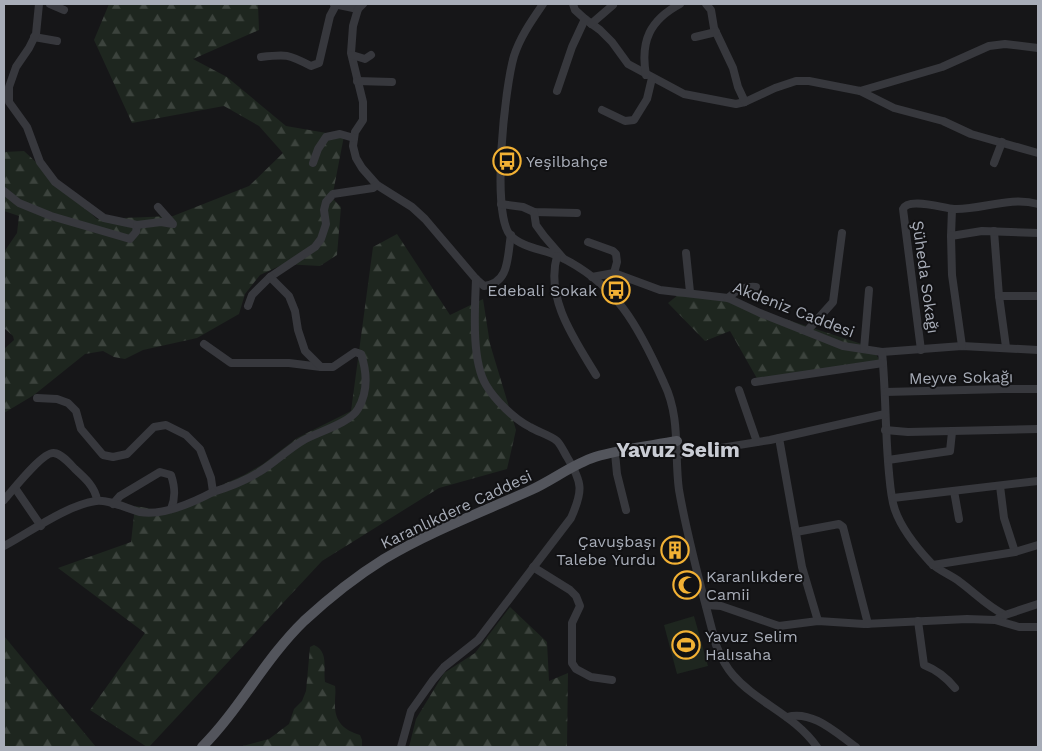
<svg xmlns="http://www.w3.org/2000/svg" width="1042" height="751" font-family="'Work Sans',sans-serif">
<defs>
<pattern id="forest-firs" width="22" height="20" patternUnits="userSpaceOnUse" patternTransform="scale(1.25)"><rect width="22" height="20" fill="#1e261f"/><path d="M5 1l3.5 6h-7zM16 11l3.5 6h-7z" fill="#3c433d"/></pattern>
</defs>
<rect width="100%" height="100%" fill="#161618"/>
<!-- forest -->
<g fill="url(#forest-firs)">
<polygon points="109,4 258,4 259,30 193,59 227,77 286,126 344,136 332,198 341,207 337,255 320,266 284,264 260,275 245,294 239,314 197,338 143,350 125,359 114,357 103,351 85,354 34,395 4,413 4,349 14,340 13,336 4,328 4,252 17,233 19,216 4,211 4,152 24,151 97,219 173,216 249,186 283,153 259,126 224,106 132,123 94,40"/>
<polygon points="397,234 450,315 483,299 490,344 516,430 507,469 439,488 322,561 149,747 147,747 90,710 145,633 58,568 131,542 135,506 164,511 244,475 263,464 297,438 351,411 373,247"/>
<polygon points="683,291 711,295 871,347 881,362 759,382 730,331 705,341 668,303"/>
<polygon points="510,607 547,642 549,681 568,673 567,747 409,747 416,719 444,673 475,653"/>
<polygon points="4,636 96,747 4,747"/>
<path d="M314,645c15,6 9,24 11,37l10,4c1,6 0,10 0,16 -1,19 8,28 25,33l2,5v7h-123l30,-8 20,-15 5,-15 8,-8 4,-10 4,-44z"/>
</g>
<!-- pitch -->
<polygon fill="#1e261f" points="694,616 708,666 677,674 664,625"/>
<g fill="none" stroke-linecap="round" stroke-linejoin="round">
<!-- minor -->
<g stroke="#37383d" stroke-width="8">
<polyline points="50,4 64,10"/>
<polyline points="334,4 358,9"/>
<path d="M363,4l-5,5 -5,17 -2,27 12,49v18l-8,12 -2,14 3,12 6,10 15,17 35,22 13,12 51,60 8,7c26,-3 23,-29 27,-51"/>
<path d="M543,4c-11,16 -23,33 -29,52 -9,30 -23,156 -4,179 12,13 33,14 48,21 58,27 81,71 106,127 17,35 10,71 15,107 9,52 24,104 37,155 4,10 9,21 17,30 24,28 62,40 84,72"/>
<polyline points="573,4 575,10 585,19 600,30 612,42 628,64 684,94 736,104 745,102 775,88 796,81 809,81 860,91 942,67 989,46 1005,44 1038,48"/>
<polyline points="706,4 711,10 714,28 733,68 738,87 745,102"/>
<polyline points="591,24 613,5"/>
<polyline points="34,37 57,41"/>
<polyline points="695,37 716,32"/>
<polyline points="352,55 365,59 371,55"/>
<path d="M261,57c25,-3 27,-3 50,9l8,-3 11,-47 6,-11"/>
<path d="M646,75c-6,-34 4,-55 34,-71"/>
<polyline points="357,81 392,82"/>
<polyline points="557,91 572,47 585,19"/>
<polyline points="860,91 894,108 943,121 971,134 1038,153"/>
<polyline points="602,110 625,121 634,120 647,99 652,78"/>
<polyline points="313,163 318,149 326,137 340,134 354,138"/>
<polyline points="994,163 1002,142"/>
<polyline points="4,191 19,203 51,216 130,239 136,232 137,225 104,218 55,182 40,162 27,127 9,102 9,87 16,67 29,48 36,34 39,4"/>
<polyline points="501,204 523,207 534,212 577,213"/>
<polyline points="534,212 536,225 544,236 563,258"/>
<polyline points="137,225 161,222 173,224 158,207"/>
<polyline points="994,231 999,296 1006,347"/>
<polyline points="951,236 952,209"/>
<polyline points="588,242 613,251 616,254 617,262 614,273"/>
<polyline points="686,253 690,292"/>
<path d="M557,256c-12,43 18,84 39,119"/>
<polyline points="592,277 614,273 660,290 728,298 760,313 843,346 882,352 962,346 1038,350"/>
<polyline points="999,296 1038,296"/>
<path d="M728,298c9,-8 16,-12 28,-11"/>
<polyline points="248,306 252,295 270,277 315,247 321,239 326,224 324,210 326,202 333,194 373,188 377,185"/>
<polyline points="807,331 833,302 842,233"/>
<polyline points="204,344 231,363 289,363 321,367"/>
<polyline points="962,346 952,275 951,236 982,231 1038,233"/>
<polyline points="864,349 869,290"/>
<path d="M921,350l-18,-141c5,-12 39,-1 51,0 28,1 55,-13 84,-5"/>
<path d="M882,352c4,40 3,80 7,121 1,11 2,26 6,37 7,20 22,38 36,53 8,8 20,12 29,19 15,11 28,25 45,33l33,-11"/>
<polyline points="755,382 883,363"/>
<polyline points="739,390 757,442"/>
<polyline points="885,392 1004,389 1038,389"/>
<path d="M37,398l20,1 11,4 8,8 5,18 22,26 10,2 14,-3 27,-27 12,-2 20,10 14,14 11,29 2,14c16,-5 32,-11 46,-20 15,-9 28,-22 43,-31 15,-9 47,-17 56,-32 10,-17 9,-37 3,-55l-6,-2 -22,15h-12l-16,-16 -7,-21 -3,-19 -6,-15 -19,-19"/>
<polyline points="885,430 908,432 1038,429"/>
<polyline points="779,438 802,567 818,621"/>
<polyline points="615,453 617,474 626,510"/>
<polyline points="677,455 770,440 885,414"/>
<polyline points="888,460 950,451 952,432"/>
<polyline points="1000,486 1004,518 1015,552"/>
<polyline points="15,488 41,526"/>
<polyline points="954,491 959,519"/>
<polyline points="893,498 1038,481"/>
<path d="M4,500c8,-9 39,-49 50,-47 8,1 16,11 21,16 10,9 20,18 22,31"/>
<path d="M113,504l7,-8 40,-24 11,3c4,12 5,22 0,34"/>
<polyline points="796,532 839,524 843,527 868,624"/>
<path d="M4,546c26,-14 63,-41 92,-45 12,-2 32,8 44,11 22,4 54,-10 73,-20"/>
<polyline points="933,565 1015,552 1038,545"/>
<polyline points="533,567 570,590 576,596 580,606 572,623 572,663 576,669 591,677 612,680"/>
<polyline points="706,605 721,606 779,626 818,621 864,624 967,619 995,620 1005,615"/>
<polyline points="995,620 1019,627 1038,627"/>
<path d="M918,621l6,44c13,5 22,12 31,23"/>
<path d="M787,717c26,-7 49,16 69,30"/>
<path d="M401,747l10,-36 22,-31 11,-13 34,-27 93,-122c12,-27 12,-35 -4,-61 -3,-5 -6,-12 -10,-16 -7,-6 -19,-9 -27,-14 -16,-8 -35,-27 -44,-42 -15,-25 -11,-77 -10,-106"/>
</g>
<!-- major -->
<path stroke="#53555c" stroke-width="10" d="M202,747c38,-38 62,-87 102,-126 25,-23 51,-44 80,-62 47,-28 98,-47 147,-69 22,-10 42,-26 64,-33 26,-8 55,-11 82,-16"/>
</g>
<!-- icons -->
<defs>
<g id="bus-ring" transform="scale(1.4375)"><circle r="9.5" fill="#111113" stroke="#f2b134" stroke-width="1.5"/><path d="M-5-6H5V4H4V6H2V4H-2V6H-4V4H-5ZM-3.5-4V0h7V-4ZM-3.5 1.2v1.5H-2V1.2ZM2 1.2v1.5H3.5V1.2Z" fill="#f2b134"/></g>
<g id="building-ring" transform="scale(1.4375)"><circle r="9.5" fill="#111113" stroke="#f2b134" stroke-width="1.5"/><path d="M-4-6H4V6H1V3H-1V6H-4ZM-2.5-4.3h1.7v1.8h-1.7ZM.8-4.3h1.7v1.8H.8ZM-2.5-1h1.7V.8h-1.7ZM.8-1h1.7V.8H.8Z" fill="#f2b134"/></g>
<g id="mosque-ring" transform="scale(1.4375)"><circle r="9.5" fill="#111113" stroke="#f2b134" stroke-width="1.5"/><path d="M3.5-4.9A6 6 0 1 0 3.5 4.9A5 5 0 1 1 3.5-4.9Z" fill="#f2b134"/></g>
<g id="stadium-ring" transform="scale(1.4375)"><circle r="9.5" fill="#111113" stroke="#f2b134" stroke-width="1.5"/><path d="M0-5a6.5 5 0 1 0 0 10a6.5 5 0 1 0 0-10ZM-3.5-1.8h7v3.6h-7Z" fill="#f2b134"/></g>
</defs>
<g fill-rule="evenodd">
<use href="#bus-ring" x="507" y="161"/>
<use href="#bus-ring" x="616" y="290"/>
<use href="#building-ring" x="675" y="550"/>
<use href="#mosque-ring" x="687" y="585"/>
<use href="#stadium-ring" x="686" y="645"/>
</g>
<g text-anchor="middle" stroke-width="4" stroke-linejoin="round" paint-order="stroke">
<!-- poi labels -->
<g font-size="16" fill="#a8adb8" stroke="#111113" text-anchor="start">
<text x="526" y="167">Yeşilbahçe</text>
<text x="597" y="296" text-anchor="end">Edebali Sokak</text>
<text x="656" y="547" text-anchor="end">Çavuşbaşı<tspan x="656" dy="18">Talebe Yurdu</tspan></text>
<text x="706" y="582">Karanlıkdere<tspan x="706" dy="18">Camii</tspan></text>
<text x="705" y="642">Yavuz Selim<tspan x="705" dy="18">Halısaha</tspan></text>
</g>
<!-- street labels -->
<g font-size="16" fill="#a8adb8" stroke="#111113">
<text transform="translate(926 277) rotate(82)" y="6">Şüheda Sokağı</text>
<text transform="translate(794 309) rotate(21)" y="6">Akdeniz Caddesi</text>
<text transform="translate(961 377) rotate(-1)" y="6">Meyve Sokağı</text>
<text transform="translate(456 509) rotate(-25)" y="6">Karanlıkdere Caddesi</text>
</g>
<!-- district labels -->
<g font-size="21" font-weight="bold" fill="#c9ccd4" stroke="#111113">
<text x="678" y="457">Yavuz Selim</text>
</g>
</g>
<!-- border -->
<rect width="1042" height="751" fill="none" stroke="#a8adb8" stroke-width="10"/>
</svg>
